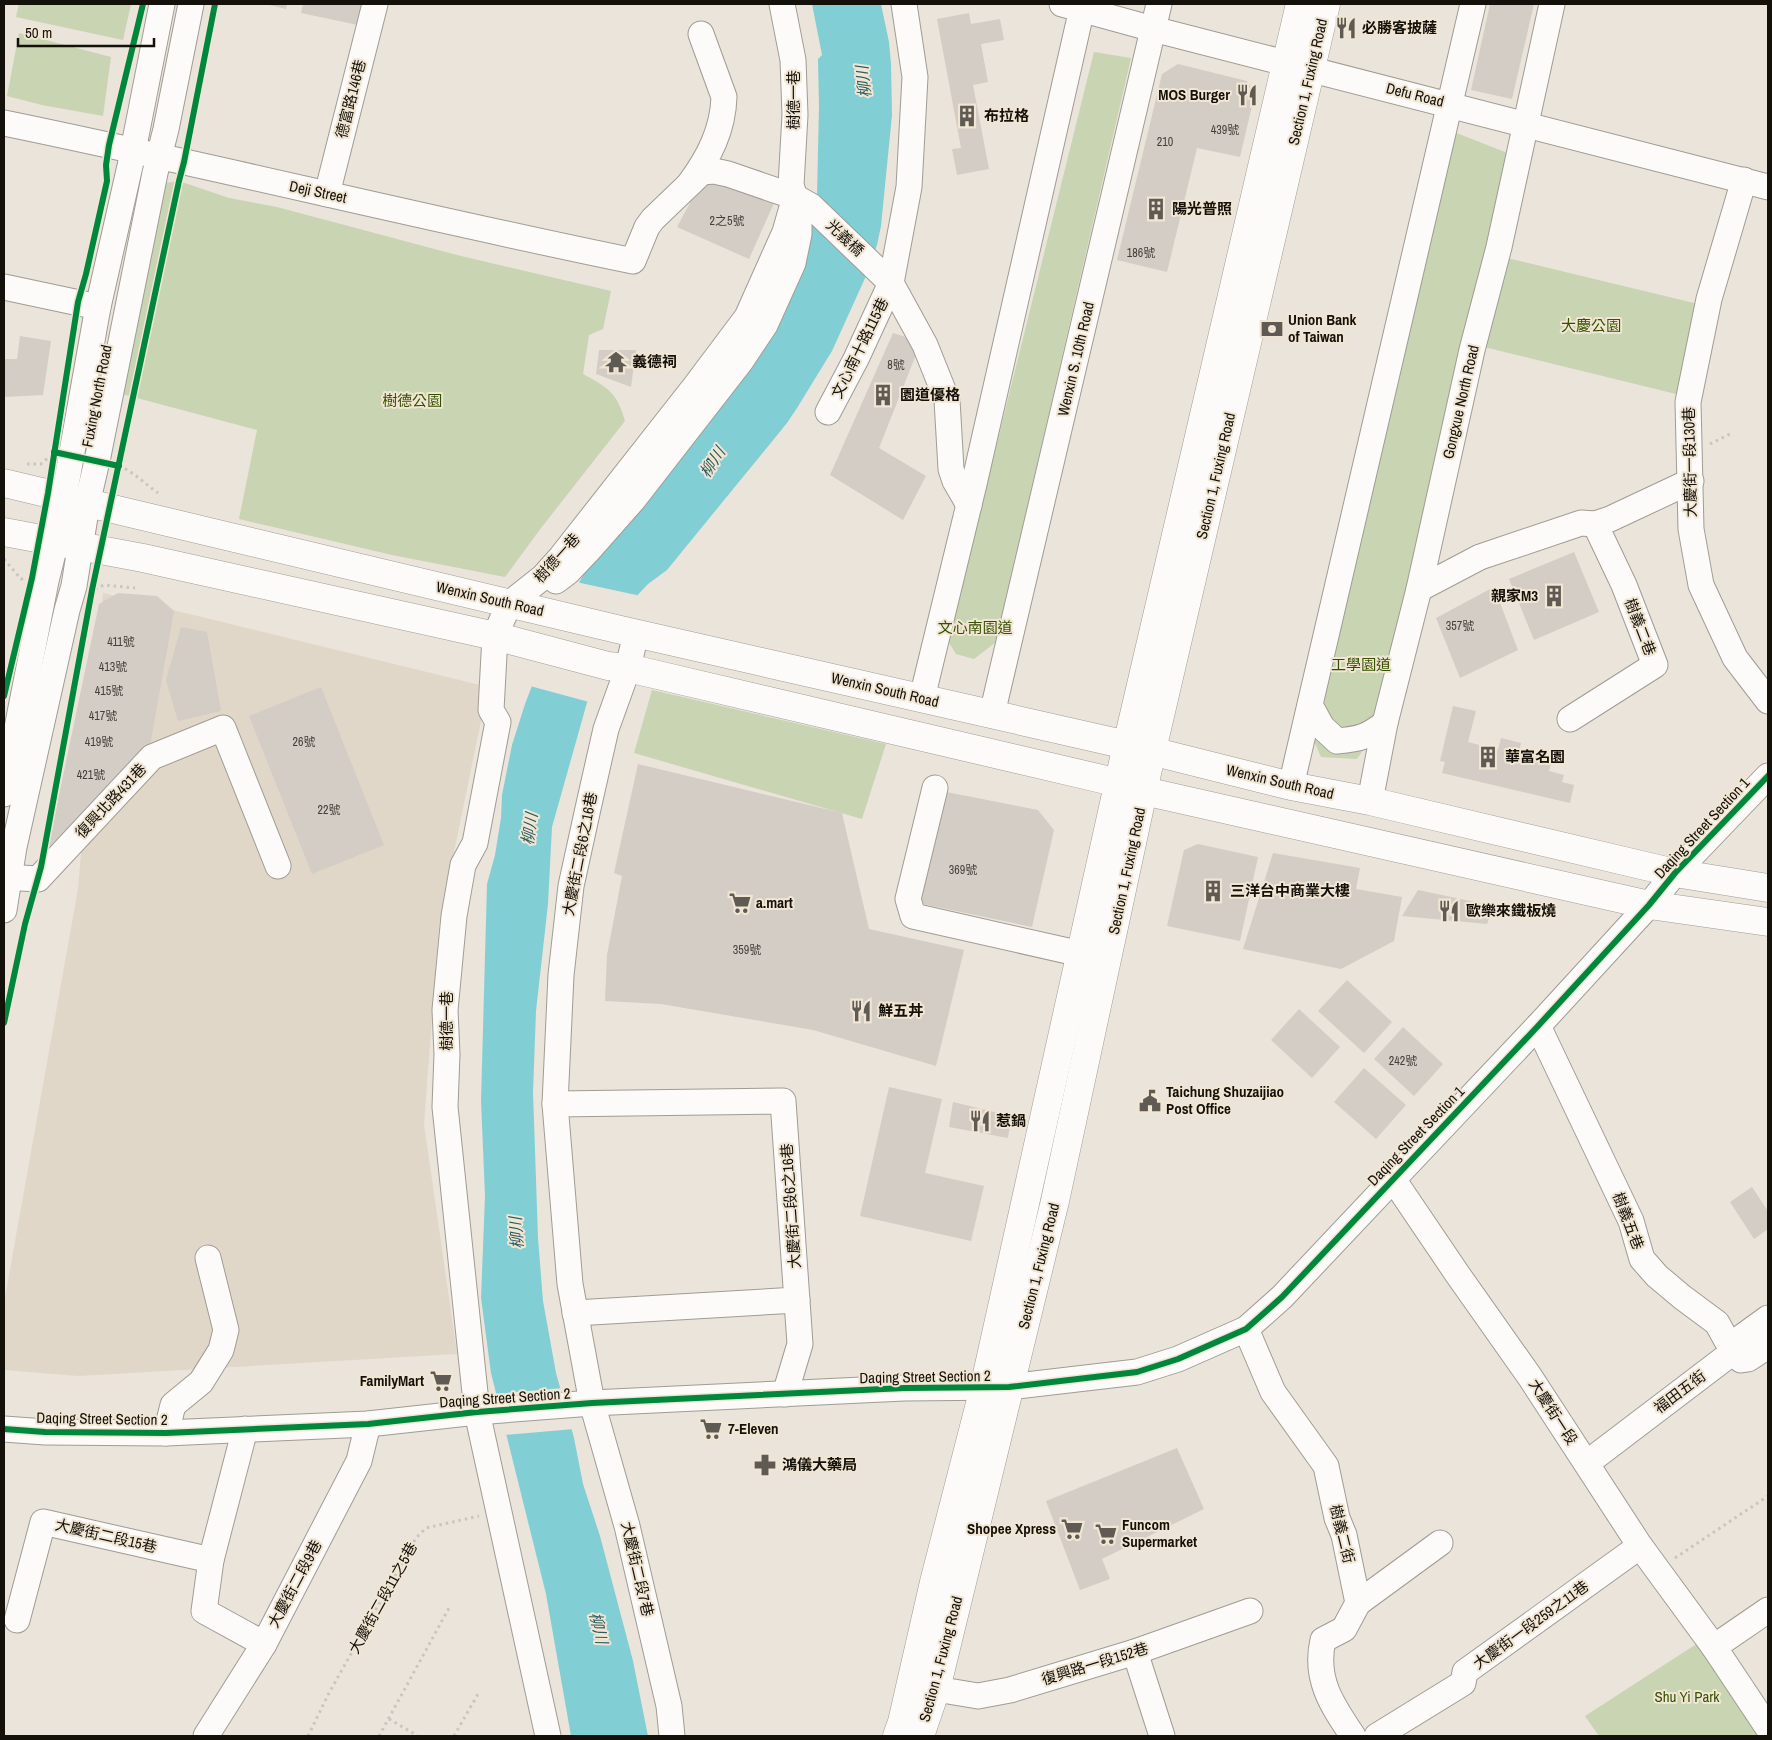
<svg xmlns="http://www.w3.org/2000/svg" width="1772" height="1740" font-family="'Archivo Narrow','Noto Sans TC',sans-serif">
<rect width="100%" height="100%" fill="#eae4da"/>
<!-- industrial -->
<polygon fill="#e0d7c8" points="103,593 488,687 439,925 424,1124 457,1354 78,1376 4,1370 4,1303 78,889"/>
<!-- green -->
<g fill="#c8d4b2">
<polygon points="19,4 131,4 123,40 16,17"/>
<polygon points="19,33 111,57 103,116 42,105 7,96"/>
<polygon points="1094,52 1131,58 996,642 974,659 956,654 948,641"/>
<polygon points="1454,132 1510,154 1382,708 1372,725 1337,731 1323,712 1328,675"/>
<path d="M179,181l50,17 48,9 180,48 154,36 -8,38 -14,6 -6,39c25,14 34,18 42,47l-84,107 -36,49 -113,-22 -153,-36 18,-89 -135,-36 44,-211z"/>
<polygon points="1507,258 1698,304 1676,394 1484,347"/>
<polygon points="652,690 886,744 862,819 634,753"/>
<polygon points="1316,729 1367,744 1357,759 1321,757 1314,741"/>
<polygon points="1698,1643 1762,1736 1599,1736 1585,1716"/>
</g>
<!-- water -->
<polygon fill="#81cfd4" points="812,4 881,4 889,42 891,64 892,115 881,226 877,245 866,276 832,351 797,408 787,423 667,570 648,584 612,622 588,699 552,827 548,904 536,1011 533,1092 538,1238 543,1301 556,1373 574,1438 583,1484 600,1536 633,1661 648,1736 571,1736 546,1594 491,1373 481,1298 485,1196 481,1101 487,884 495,855 501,818 502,795 512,745 525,704 554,628 592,559 811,218 817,195 819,106 818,59 822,55"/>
<!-- pier -->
<g fill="#eae4da">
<polygon points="576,582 641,596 615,623 589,702 530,686 551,627"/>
<polygon points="563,1388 574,1429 504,1435 495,1394"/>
</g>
<!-- building -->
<g fill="#d3cdc6">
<polygon points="265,4 287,4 286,9"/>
<polygon points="303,4 363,4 358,25 301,13"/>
<polygon points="1490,4 1534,4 1512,99 1471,90"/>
<polygon points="969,13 971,24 1000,19 1004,40 981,44 988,82 973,85 989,169 957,175 952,149 961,148 937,19"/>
<polygon points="1178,64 1247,81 1255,93 1240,157 1197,148 1167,272 1117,260 1162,74"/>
<polygon points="717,182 774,203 749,259 677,227 699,186"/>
<polygon points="893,333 921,342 879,448 926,476 903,520 830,475"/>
<polygon points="20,336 51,341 43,395 4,397 4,359 17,359"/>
<polygon points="599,350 636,350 631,387 596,374"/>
<polygon points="1574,552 1599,612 1534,640 1509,579"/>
<polygon points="1494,587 1518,650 1460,678 1436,618"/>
<polygon points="118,593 157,596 174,611 148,757 99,798 48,848 99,604"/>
<polygon points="181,627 207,632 221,711 178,721 166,680"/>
<polygon points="321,687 384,845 312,874 249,716"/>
<polygon points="1453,706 1476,711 1468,742 1498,750 1501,738 1521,743 1519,753 1552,761 1549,771 1564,775 1562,782 1574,785 1570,803 1442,773 1445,762 1440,761"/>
<polygon points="638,764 842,813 869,929 964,950 936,1066 813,1030 661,1004 605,1001 607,955 622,876 614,873"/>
<polygon points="946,792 1038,810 1054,830 1032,927 918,903"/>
<polygon points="1198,844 1258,857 1240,941 1167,926 1184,850"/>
<polygon points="1273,853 1360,868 1356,889 1402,897 1394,941 1341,969 1243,949"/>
<polygon points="1418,890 1494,906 1487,924 1402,916"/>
<polygon points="1347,980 1392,1022 1364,1053 1318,1011"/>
<polygon points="1299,1009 1340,1047 1312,1078 1271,1040"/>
<polygon points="1403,1027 1443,1064 1414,1096 1374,1059"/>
<polygon points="1364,1068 1406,1105 1376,1139 1334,1102"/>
<polygon points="889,1087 942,1099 925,1173 984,1186 971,1241 860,1216"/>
<polygon points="953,1102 1011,1116 1008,1138 949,1127"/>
<polygon points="1752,1187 1768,1211 1768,1229 1754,1239 1730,1202"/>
<polygon points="1177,1448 1204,1509 1102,1559 1110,1579 1080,1590 1046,1501"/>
</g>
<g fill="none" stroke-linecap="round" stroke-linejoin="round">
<!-- minor casing -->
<g stroke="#a09c94" stroke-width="27">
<g id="minor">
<polyline points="1062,4 1153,29 1768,187"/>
<path d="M4,123c210,43 418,95 629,138l14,-34 6,-8 49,-47 12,-1 14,3 67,23 16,9 80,77 34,62 22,55 4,69 4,12 14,24"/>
<polyline points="1744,180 1709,299 1688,402 1691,529 1701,585 1735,658 1768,701"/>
<path d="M690,183c19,-26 33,-53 34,-86l-23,-63"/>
<polyline points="327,194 375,4"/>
<polyline points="4,287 98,307"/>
<polyline points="828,412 856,359 891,283 909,187 915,77 904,4"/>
<polyline points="556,581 568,572 588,551 633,500 741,361 765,325 793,263 799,234 799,211 791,185 795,115 793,60 782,4"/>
<polyline points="1419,589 1480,557 1581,523 1595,524"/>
<polyline points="636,633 628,668 606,729 589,804 571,886 561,975 555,1104 570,1284 592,1403 627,1526 669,1706 672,1736"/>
<polyline points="922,698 974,484 1083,4"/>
<path d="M1310,705l12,22 15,14c23,-2 30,-4 48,-18"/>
<polyline points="992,714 1159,4"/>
<polyline points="1570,719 1655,665 1624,585 1595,524 1610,519 1691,481"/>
<polyline points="1291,786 1473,4"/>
<polyline points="935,788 908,899 913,916 1081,954"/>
<polyline points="4,794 46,581 56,541 98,307 130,166 162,4"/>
<polyline points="1370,801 1385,723 1419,589 1472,350 1499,247 1552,4"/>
<polyline points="4,877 38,879 152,757 223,728 278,866"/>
<polyline points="4,910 14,847 67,610 74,586 87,504 97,461 155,173 166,129 191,4"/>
<polyline points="1538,1026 1631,1221 1642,1259 1657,1276 1682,1297 1717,1323 1733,1352 1741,1360 1748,1359 1768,1346"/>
<polyline points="555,1104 783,1101 800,1344 785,1394"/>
<polyline points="1393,1179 1458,1275 1530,1377 1640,1546 1714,1647 1768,1728"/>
<polyline points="575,1313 797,1300"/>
<path d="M1246,1329l27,63 53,74 11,52 7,17 14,68 -14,26 -21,11c-9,39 9,65 30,96"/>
<polyline points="4,1429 45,1432 166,1433 368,1424 477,1412 592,1403 904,1388 1009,1387 1137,1372 1178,1359 1246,1329 1282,1297 1538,1026 1649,905 1675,873 1768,776"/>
<polyline points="245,1429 211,1560 204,1611 264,1644"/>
<polyline points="166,1433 173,1405 201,1382 221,1350 226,1330 208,1258"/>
<polyline points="1587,1463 1733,1352 1739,1339 1768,1318"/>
<polyline points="1358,1603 1440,1543"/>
<polyline points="17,1620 43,1522 211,1560"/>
<polyline points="1714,1647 1768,1610"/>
<polyline points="1135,1652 1162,1736"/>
<polyline points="936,1689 978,1696 1010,1690 1135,1652 1250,1611"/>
<polyline points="206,1736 264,1644 359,1461 368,1424"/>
<polyline points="548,1736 477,1412 445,1107 447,1054 445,1010 454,916 463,865 475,843 498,722 491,710 495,636 509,604 543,577 561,557 696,385 747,317 785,232 795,197"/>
<polyline points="1377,1736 1463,1683 1465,1672 1640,1546"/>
</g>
</g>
<!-- major casing -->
<g stroke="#a09c94" stroke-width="29">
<g id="major">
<polyline points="4,483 621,630 1127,745 1291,786 1370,801 1675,873 1768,888"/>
<polyline points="4,532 143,558 495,636 608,666 628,668 1119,783 1144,791 1649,905 1768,922"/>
<polyline points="897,1736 902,1722 934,1582 984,1388 1127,745 1300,4"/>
<polyline points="920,1736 936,1689 1055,1201 1152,750 1326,4"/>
</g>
</g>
<!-- path -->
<g stroke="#c8c5c2" stroke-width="3" stroke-dasharray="2.5 4" stroke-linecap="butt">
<polyline points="1710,444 1732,433"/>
<polyline points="27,464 41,464 50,456"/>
<path d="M119,466c15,6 26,18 39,27"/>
<polyline points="4,559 21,579 27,578"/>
<polyline points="95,589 104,585 135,588"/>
<polyline points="1675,1558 1768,1496"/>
<polyline points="389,1719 418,1736"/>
<polyline points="308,1736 329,1693 416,1538 426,1528 479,1516"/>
<polyline points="379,1736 449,1608"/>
<polyline points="454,1736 478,1694"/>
</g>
<!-- minor -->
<use href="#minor" stroke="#fcfbf9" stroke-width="25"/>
<!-- major -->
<use href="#major" stroke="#fcfbf9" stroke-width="28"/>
<!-- cycleway casing -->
<g stroke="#f1e6d3" stroke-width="9">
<g id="cycleway">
<polyline points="54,452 119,466"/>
<polyline points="4,696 32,578 48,493 78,302 86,274 107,181 106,165 109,145 143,4"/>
<polyline points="4,1023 25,924 41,867 92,590 179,181 184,162 215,4"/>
<polyline points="4,1429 45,1432 166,1433 368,1424 477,1412 592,1403 904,1388 1009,1387 1137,1372 1178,1359 1246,1329 1282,1297 1538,1026 1649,905 1675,873 1768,776"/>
</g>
</g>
<!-- cycleway -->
<use href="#cycleway" stroke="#00873e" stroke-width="6"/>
</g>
<!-- icons -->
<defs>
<g id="restaurant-bare" transform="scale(1.725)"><path d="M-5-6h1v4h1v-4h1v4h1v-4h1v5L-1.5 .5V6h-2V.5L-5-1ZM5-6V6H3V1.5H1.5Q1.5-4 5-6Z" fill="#5f5a53" stroke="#f1e6d3" stroke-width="2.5" paint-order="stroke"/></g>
<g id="building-bare" transform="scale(1.725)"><path d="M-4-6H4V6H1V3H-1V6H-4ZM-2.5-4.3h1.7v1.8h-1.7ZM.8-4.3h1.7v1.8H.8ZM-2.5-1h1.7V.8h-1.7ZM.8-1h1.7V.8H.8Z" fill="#5f5a53" stroke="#f1e6d3" stroke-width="2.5" paint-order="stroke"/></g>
<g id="bank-bare" transform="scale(1.725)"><path d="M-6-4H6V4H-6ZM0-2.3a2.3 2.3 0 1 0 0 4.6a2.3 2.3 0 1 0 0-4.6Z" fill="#5f5a53" stroke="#f1e6d3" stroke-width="2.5" paint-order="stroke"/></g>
<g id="temple-bare" transform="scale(1.725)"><path d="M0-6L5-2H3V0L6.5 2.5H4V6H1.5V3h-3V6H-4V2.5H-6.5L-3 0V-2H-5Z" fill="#5f5a53" stroke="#f1e6d3" stroke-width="2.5" paint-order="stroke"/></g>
<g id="supermarket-bare" transform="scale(1.725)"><path d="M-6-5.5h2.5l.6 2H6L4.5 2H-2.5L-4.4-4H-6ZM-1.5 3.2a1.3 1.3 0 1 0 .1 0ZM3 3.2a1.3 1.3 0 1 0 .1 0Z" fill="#5f5a53" stroke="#f1e6d3" stroke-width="2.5" paint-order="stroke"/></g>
<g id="civic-bare" transform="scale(1.725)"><path d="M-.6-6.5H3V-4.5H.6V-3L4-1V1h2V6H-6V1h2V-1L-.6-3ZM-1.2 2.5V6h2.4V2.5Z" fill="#5f5a53" stroke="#f1e6d3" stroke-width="2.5" paint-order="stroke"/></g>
<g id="pharmacy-bare" transform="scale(1.725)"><path d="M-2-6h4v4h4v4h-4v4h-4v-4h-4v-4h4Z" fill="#5f5a53" stroke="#f1e6d3" stroke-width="2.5" paint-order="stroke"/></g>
</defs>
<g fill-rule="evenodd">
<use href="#restaurant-bare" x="1346" y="28"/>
<use href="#restaurant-bare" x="1247" y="95"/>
<use href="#building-bare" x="967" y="116"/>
<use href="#building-bare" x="1156" y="209"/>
<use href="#bank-bare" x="1272" y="329"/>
<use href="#temple-bare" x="616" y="362"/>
<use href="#building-bare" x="883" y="395"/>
<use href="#building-bare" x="1554" y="596"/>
<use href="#building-bare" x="1488" y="757"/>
<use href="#building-bare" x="1213" y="891"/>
<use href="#supermarket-bare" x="740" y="903"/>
<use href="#restaurant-bare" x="1449" y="911"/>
<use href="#restaurant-bare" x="861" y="1011"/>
<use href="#civic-bare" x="1150" y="1101"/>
<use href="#restaurant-bare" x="980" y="1121"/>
<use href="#supermarket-bare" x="441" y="1381"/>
<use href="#supermarket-bare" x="711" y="1429"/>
<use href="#pharmacy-bare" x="765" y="1465"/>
<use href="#supermarket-bare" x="1072" y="1529"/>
<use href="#supermarket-bare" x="1106" y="1534"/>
</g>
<g text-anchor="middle" stroke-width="4" stroke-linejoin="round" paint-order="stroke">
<!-- number labels -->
<g font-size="12" fill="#443f39">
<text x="1225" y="134">439號</text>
<text x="1165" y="146">210</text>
<text x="727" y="225">2之5號</text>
<text x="1141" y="257">186號</text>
<text x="896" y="369">8號</text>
<text x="1460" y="630">357號</text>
<text x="121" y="646">411號</text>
<text x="113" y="671">413號</text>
<text x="109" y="695">415號</text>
<text x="103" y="720">417號</text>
<text x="99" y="746">419號</text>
<text x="304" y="746">26號</text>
<text x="91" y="779">421號</text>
<text x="329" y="814">22號</text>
<text x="963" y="874">369號</text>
<text x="747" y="954">359號</text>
<text x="1403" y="1065">242號</text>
</g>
<!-- poi labels -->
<g font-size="15" font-weight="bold" fill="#14100a" stroke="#f1e6d3" text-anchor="start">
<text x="1362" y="33">必勝客披薩</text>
<text x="1230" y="100" text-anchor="end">MOS Burger</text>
<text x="984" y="121">布拉格</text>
<text x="1172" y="214">陽光普照</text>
<text x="1288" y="325">Union Bank<tspan x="1288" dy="17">of Taiwan</tspan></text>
<text x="632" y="367">義德祠</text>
<text x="900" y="400">園道優格</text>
<text x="1538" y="601" text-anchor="end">親家M3</text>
<text x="1505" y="762">華富名園</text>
<text x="1230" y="896">三洋台中商業大樓</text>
<text x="756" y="908">a.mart</text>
<text x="1466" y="916">歐樂來鐵板燒</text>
<text x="878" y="1016">鮮五丼</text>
<text x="1166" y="1097">Taichung Shuzaijiao<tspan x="1166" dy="17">Post Office</tspan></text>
<text x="996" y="1126">惹鍋</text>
<text x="424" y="1386" text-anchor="end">FamilyMart</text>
<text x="728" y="1434">7-Eleven</text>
<text x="782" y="1470">鴻儀大藥局</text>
<text x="1122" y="1530">Funcom<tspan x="1122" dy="17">Supermarket</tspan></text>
<text x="1056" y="1534" text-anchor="end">Shopee Xpress</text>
</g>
<!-- street labels -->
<g font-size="15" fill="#14100a" stroke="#f1e6d3">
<text transform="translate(1308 82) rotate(-77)" y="5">Section 1, Fuxing Road</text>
<text transform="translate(1415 95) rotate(14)" y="5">Defu Road</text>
<text transform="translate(351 99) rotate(-76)" y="5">德富路146巷</text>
<text transform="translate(794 100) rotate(-90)" y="5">樹德一巷</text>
<text transform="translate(318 192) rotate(12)" y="5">Deji Street</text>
<text transform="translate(845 238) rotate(43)" y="5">光義橋</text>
<text transform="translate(860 348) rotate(-64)" y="5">文心南十路115巷</text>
<text transform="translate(1076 359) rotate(-77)" y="5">Wenxin S. 10th Road</text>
<text transform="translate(97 396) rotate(-79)" y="5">Fuxing North Road</text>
<text transform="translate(1461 402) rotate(-77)" y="5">Gongxue North Road</text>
<text transform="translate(1690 462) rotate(-91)" y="5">大慶街一段130巷</text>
<text transform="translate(1216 476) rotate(-77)" y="5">Section 1, Fuxing Road</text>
<text transform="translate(557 558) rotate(-48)" y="5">樹德一巷</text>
<text transform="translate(490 599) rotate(13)" y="5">Wenxin South Road</text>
<text transform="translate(1640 627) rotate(69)" y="5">樹義二巷</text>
<text transform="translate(885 690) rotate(13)" y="5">Wenxin South Road</text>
<text transform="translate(1280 782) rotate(13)" y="5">Wenxin South Road</text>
<text transform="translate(111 801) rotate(-47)" y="5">復興北路431巷</text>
<text transform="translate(1702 828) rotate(-47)" y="5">Daqing Street Section 1</text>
<text transform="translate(580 854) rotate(-79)" y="5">大慶街二段6之16巷</text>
<text transform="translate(1127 871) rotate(-78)" y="5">Section 1, Fuxing Road</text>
<text transform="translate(447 1021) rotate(-90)" y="5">樹德一巷</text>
<text transform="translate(1416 1136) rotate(-46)" y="5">Daqing Street Section 1</text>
<text transform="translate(791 1206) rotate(-94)" y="5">大慶街二段6之16巷</text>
<text transform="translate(1628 1221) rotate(69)" y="5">樹義五巷</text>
<text transform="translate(1039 1266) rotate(-76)" y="5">Section 1, Fuxing Road</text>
<text transform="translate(925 1377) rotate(-1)" y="5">Daqing Street Section 2</text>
<text transform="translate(1680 1392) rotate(-37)" y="5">福田五街</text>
<text transform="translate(505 1398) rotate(-4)" y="5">Daqing Street Section 2</text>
<text transform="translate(1553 1412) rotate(57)" y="5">大慶街一段</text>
<text transform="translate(102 1419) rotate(1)" y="5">Daqing Street Section 2</text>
<text transform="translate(1342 1534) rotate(76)" y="5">樹義二街</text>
<text transform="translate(106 1536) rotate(13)" y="5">大慶街二段15巷</text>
<text transform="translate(637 1569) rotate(77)" y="5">大慶街二段7巷</text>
<text transform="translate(295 1584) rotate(-62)" y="5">大慶街二段9巷</text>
<text transform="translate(383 1598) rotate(-61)" y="5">大慶街二段11之5巷</text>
<text transform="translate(1531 1625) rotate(-36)" y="5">大慶街一段259之11巷</text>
<text transform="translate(941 1659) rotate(-75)" y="5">Section 1, Fuxing Road</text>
<text transform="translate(1095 1664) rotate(-17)" y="5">復興路一段152巷</text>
</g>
<!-- park labels -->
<g font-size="15" fill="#345100" stroke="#f1e6d3">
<text x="1591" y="331">大慶公園</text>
<text x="412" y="406">樹德公園</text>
<text x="975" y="633">文心南園道</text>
<text x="1361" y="670">工學園道</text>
<text x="1687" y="1702">Shu Yi Park</text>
</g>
<!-- water labels -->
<g font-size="16" font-style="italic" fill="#2b5c61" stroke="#f1e6d3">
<text transform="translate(863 82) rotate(-96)" y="6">柳川</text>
<text transform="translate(712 462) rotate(-57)" y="6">柳川</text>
<text transform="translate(529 829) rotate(-82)" y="6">柳川</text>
<text transform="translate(516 1233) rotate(-94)" y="6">柳川</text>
<text transform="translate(599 1628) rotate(77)" y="6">柳川</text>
</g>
</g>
<!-- border -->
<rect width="1772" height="1740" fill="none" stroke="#14100a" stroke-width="10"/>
<!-- scale -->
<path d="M18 38v8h136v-8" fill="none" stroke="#14100a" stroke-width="2.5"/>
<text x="25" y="38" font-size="15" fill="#14100a" stroke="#f1e6d3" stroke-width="4" paint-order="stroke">50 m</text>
</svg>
